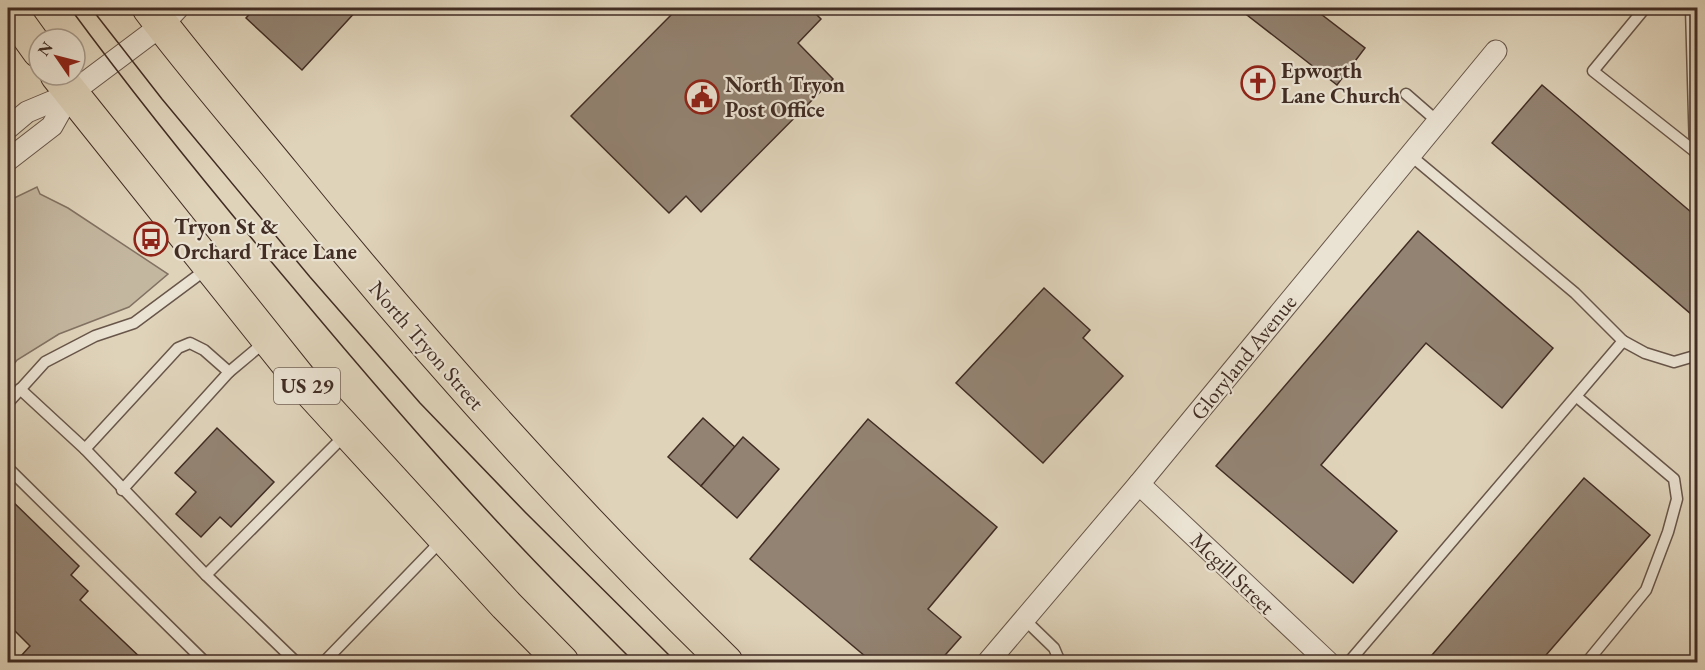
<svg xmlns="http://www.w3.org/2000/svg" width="1705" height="670" font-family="'EB Garamond',serif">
<rect width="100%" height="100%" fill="#dfd3ba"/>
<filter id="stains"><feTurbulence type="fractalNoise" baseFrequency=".00333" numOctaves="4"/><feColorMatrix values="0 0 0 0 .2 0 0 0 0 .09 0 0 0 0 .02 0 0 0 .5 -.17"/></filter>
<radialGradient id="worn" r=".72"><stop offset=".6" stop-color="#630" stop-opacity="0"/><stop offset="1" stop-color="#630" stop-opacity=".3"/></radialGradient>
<!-- green -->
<polygon fill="#c4b7a0" stroke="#827262" stroke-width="1.5" points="37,187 40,194 68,208 168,274 129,307 59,334 17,360 8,372 8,201"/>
<!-- building -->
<g fill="#938372" stroke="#412d24" stroke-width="1.5">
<polygon points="255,8 359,8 302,70 246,18"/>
<polygon points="678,8 810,8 821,19 798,43 833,79 701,212 686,196 669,213 571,116"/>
<polygon points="1238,8 1313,8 1365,48 1337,85"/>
<polygon points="1542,85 1698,218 1698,320 1492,143"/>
<polygon points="1418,231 1553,348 1502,408 1426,343 1321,465 1397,531 1353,583 1216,466"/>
<polygon points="1044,288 1090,330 1083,338 1123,376 1043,463 956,383"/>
<polygon points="703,418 735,447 701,486 668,457"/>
<polygon points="868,419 997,527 928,609 961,637 939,662 872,662 750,559"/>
<polygon points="217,428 274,482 231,527 220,517 201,537 176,514 196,492 175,473"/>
<polygon points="743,437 779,469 737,518 701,486"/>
<polygon points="1584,478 1650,535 1540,662 1426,662"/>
<polygon points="8,497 79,566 71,575 88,591 80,600 145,662 27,662 21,656 30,646 8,624 8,603 10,600 8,598"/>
</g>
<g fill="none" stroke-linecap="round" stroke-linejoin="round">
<!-- lane casing -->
<g stroke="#68564a" stroke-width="13">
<g id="lane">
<polyline points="1645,8 1593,71 1698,154"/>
<polyline points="1691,8 1695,152"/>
<polyline points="1406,94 1437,121"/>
<polyline points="1623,341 1645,353 1674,362 1698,355"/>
<polyline points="20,389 85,449 178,348 190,343 204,350 229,372 266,341"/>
<polyline points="1577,397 1674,479 1677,499 1668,532 1646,590 1587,662"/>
<polyline points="8,403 45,362 95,336 134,323 208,268"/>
<polyline points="85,449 206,575"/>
<polyline points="8,468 205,662"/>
<polyline points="122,490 229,372"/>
<polyline points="1024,619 1054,648 1060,662"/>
<polyline points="296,662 206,575 345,435"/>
<polyline points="324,662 442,540"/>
<polyline points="1349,662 1623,341 1575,293 1410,155"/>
</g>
</g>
<!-- street casing -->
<g stroke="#68564a" stroke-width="23">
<g id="street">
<polyline points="8,128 27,112 70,94 162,25 178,8"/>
<polyline points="8,160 52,126 70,94"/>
<polyline points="1139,484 1328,662"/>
<polyline points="988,662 1139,484 1496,51"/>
</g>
</g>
<!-- primary casing -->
<g stroke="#412d24" stroke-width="35">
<g id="primary">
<polyline points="8,8 39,51"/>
<path d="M149,8c42,56 89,110 134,165 139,171 285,335 443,489"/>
<polyline points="57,75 304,384 506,605 562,662"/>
</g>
</g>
<!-- lane -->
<use href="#lane" stroke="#eae2d2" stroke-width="10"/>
<!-- street -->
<use href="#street" stroke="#eae2d2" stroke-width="21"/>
<!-- primary -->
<use href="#primary" stroke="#dfd3ba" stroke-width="33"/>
<!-- tram -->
<g stroke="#412d24" stroke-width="1.5">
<path d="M70,8c70,95 144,186 220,276 75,90 152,180 233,265 37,39 74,76 111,113"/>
<polyline points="91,8 162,99 310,277 420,403 525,512 676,662"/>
</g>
</g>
<!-- icons -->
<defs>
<g id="church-ring" transform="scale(1.725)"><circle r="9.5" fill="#eae2d2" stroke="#8f2418" stroke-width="1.5"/><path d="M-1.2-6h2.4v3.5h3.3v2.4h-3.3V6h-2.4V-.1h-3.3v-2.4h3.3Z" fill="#8f2418"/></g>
<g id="civic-ring" transform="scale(1.725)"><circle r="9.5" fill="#eae2d2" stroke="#8f2418" stroke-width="1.5"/><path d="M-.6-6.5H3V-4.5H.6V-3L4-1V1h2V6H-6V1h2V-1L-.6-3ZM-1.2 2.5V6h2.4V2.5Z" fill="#8f2418"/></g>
<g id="bus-ring" transform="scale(1.725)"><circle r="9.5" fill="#eae2d2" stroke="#8f2418" stroke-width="1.5"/><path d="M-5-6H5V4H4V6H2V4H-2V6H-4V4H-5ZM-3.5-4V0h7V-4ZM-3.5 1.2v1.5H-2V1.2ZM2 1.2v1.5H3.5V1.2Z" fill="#8f2418"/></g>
</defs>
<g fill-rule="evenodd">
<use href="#church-ring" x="1258" y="83"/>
<use href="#civic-ring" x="702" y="97"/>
<use href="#bus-ring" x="151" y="239"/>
</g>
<g text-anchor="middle" stroke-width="4.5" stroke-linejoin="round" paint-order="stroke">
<!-- shield labels -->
<rect fill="#eae2d2" stroke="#746358" stroke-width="1.5" x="274" y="368" width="66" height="36" rx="4.5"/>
<g font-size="21" font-weight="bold" fill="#412d24">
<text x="307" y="393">US 29</text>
</g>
<!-- poi labels -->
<g font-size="22" font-weight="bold" fill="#412d24" stroke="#eae2d2" text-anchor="start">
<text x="1281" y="78">Epworth<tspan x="1281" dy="25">Lane Church</tspan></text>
<text x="725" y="92">North Tryon<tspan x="725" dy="25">Post Office</tspan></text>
<text x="174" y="234">Tryon St &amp;<tspan x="174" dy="25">Orchard Trace Lane</tspan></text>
</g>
<!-- street labels -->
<g font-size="22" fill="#412d24" stroke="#eae2d2">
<text transform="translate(427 345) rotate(49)" y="8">North Tryon Street</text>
<text transform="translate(1243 357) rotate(-51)" y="8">Gloryland Avenue</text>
<text transform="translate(1233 573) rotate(44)" y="8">Mcgill Street</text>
</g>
</g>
<!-- margin -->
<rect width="1705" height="670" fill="none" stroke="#dfd3ba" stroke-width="30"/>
<rect x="9" y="9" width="1687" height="652" fill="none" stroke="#412d24" stroke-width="3"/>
<rect x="15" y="15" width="1675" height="640" fill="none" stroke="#412d24" stroke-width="1.5"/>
<!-- north arrow -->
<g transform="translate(57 57) rotate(305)"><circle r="28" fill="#eae2d2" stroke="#a69a8c" stroke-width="1.5"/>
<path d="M0-4.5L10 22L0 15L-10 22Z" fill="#8f2418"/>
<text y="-9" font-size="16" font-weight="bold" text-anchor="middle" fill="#412d24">N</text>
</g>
<rect width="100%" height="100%" filter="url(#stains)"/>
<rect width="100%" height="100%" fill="url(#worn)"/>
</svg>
